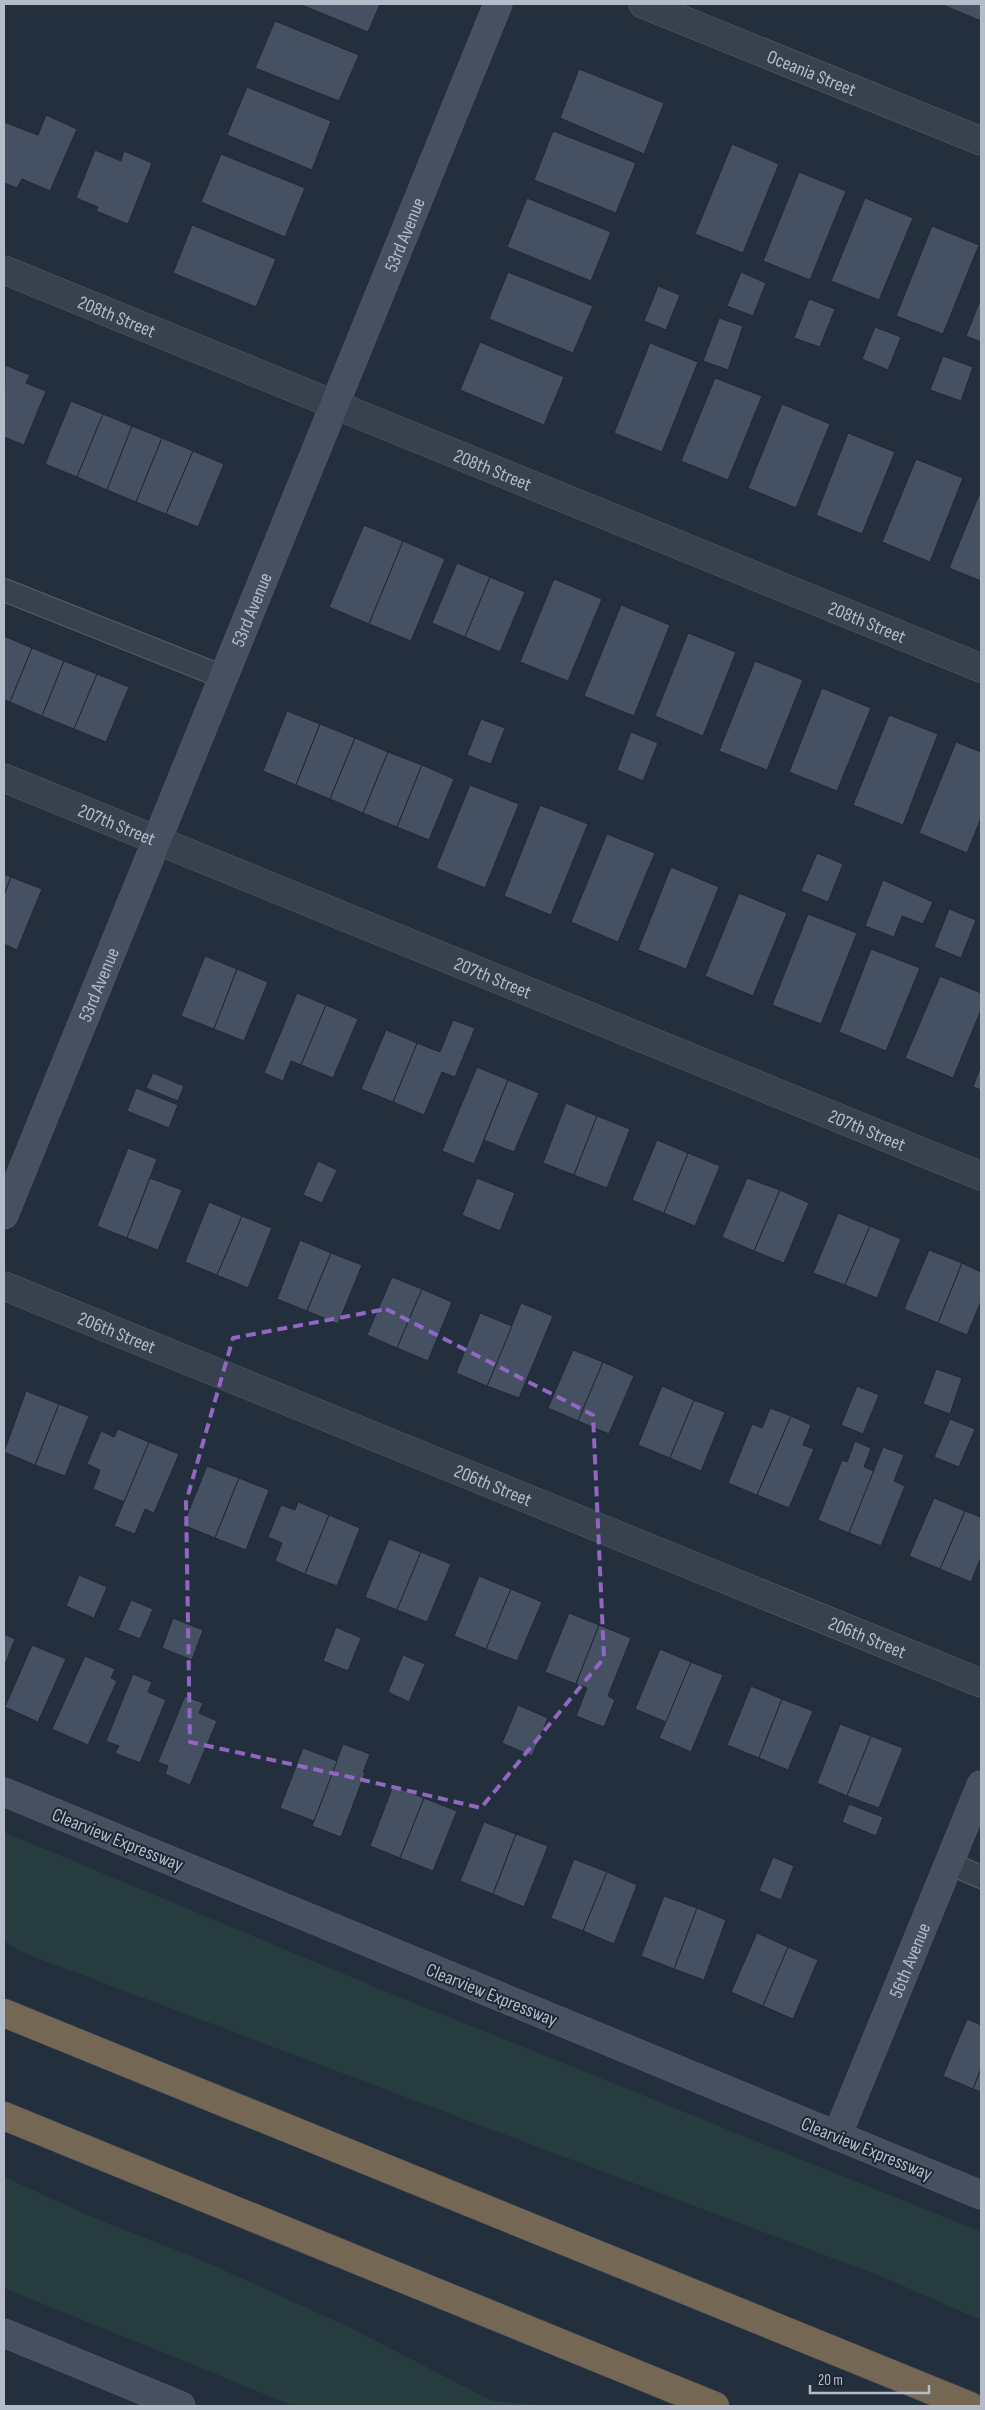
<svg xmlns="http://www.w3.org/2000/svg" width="985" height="2410" font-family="'Sofia Sans Condensed',sans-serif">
<rect width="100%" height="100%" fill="#242f3e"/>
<!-- green -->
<g fill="#263c3f">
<polygon points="4,1832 375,1987 981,2232 981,2320 880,2276 24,1953 4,1941"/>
<polygon points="4,2177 99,2220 197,2258 349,2327 492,2401 549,2406 294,2406 4,2288"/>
</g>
<!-- building -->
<g fill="#455162" stroke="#1f2835">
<polygon points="299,4 380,4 368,32"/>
<polygon points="943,4 981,4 981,21 943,5"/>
<polygon points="275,21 359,55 339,101 255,68"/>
<polygon points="579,69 664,103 644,154 560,118"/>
<polygon points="247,87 331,121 312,170 227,135"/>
<polygon points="46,115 77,129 50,191 22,179 17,188 4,183 4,122 38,135"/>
<polygon points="553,131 636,163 616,213 534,180"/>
<polygon points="732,144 779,164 743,253 695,234"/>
<polygon points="95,150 121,161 124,151 152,163 128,224 96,211 98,207 76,198"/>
<polygon points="221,154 305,188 285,237 201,202"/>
<polygon points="799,172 846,191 810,280 763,261"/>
<polygon points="527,198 611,232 591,281 507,247"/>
<polygon points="865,198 913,218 879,300 831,281"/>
<polygon points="192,225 276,259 256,307 173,273"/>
<polygon points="932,226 979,245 943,334 896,316"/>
<polygon points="508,272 593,306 573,353 489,319"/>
<polygon points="741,272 766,283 753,316 727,306"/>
<polygon points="658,286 680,295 666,330 644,321"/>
<polygon points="981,298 981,342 966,336"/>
<polygon points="809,299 835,309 820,347 794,338"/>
<polygon points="719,318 743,326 728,370 703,361"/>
<polygon points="875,327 901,337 888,370 862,359"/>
<polygon points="480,342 564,377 544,425 460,390"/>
<polygon points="650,343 698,362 662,452 614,433"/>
<polygon points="943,356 973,367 961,401 930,390"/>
<polygon points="5,365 30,375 26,383 46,391 24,445 4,437"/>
<polygon points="715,378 762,396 728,480 681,461"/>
<polygon points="71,401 103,414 77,477 45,464"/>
<polygon points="782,404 830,424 796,508 748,488"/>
<polygon points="103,414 132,426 107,490 77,477"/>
<polygon points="132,426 162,438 136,502 107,490"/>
<polygon points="848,433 895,452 862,534 816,515"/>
<polygon points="162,438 193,451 166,514 136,502"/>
<polygon points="193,451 224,464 198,527 166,514"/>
<polygon points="916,459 963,478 930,562 882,542"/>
<polygon points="981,490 981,581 949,568"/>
<polygon points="364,525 403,541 369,624 329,607"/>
<polygon points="403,541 445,559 411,641 369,624"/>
<polygon points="457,563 490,577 465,637 432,623"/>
<polygon points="490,577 525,592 500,652 465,637"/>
<polygon points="554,579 602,599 568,681 520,662"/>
<polygon points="621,605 670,625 634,716 584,696"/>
<polygon points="688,633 736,652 703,736 655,716"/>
<polygon points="4,636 32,648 10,702 4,700"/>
<polygon points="32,648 64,661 42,716 10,702"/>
<polygon points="64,661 97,674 74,729 42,716"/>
<polygon points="755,661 803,680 767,770 719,751"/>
<polygon points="97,674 129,687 106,742 74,729"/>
<polygon points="822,688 871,708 837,791 789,772"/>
<polygon points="287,711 320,724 296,785 263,771"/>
<polygon points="889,715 938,734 903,825 853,805"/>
<polygon points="481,719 505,728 491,764 467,755"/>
<polygon points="320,724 355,738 330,799 296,785"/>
<polygon points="631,732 658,743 643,781 617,770"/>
<polygon points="355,738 388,752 363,813 330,799"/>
<polygon points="956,742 981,752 981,818 967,853 919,833"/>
<polygon points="388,752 422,765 397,827 363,813"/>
<polygon points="422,765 454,779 429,840 397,827"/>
<polygon points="470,785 519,804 485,888 436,868"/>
<polygon points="540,805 588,824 551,915 504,896"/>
<polygon points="607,834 655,853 618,942 571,922"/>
<polygon points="817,853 843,864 828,902 801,891"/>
<polygon points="671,867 719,887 686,969 638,950"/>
<polygon points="4,874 11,877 4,895"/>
<polygon points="11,877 42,889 17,950 4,944 4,895"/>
<polygon points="883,880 933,902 923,924 902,916 894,937 865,926"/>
<polygon points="739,893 787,913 753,996 705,976"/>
<polygon points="949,909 976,920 961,958 934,947"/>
<polygon points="808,914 857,933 821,1024 772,1005"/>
<polygon points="871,949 920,968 886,1051 839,1032"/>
<polygon points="205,956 237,969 214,1029 181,1016"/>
<polygon points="237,969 268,982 244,1041 214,1029"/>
<polygon points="940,976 981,993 981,1010 953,1078 905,1058"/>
<polygon points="297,993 326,1005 301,1065 291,1061 283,1081 264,1073"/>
<polygon points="326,1005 358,1019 333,1078 301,1065"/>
<polygon points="453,1020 475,1028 455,1077 442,1072 424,1115 393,1102 417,1043 440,1052"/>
<polygon points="386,1030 417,1043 393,1102 361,1089"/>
<polygon points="981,1065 981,1090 973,1087"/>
<polygon points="477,1067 508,1080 474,1164 442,1151"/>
<polygon points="153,1073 184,1086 178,1101 146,1088"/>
<polygon points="508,1080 539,1093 514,1152 484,1140"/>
<polygon points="136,1088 178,1105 169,1128 127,1111"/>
<polygon points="566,1103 597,1116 574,1175 543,1163"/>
<polygon points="597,1116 630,1129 607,1188 574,1175"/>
<polygon points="657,1140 688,1153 664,1213 632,1200"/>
<polygon points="128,1148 157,1159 127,1238 97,1226"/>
<polygon points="688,1153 720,1166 695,1226 664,1213"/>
<polygon points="318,1161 337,1170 322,1203 303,1195"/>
<polygon points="150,1178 182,1190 158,1250 127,1238"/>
<polygon points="477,1178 515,1193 500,1231 462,1215"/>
<polygon points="747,1178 780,1190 754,1251 722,1237"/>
<polygon points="780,1190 809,1203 784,1263 754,1251"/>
<polygon points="209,1202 242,1216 217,1275 185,1262"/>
<polygon points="838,1213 870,1226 845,1285 813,1273"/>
<polygon points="242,1216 272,1228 248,1288 217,1275"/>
<polygon points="870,1226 901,1239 877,1298 845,1285"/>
<polygon points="300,1240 331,1253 307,1311 277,1299"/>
<polygon points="929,1250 962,1263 938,1323 904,1309"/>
<polygon points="331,1253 362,1265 338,1324 307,1311"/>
<polygon points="962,1263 981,1272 981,1301 967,1335 938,1323"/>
<polygon points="392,1277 422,1289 397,1348 367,1335"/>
<polygon points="422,1289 452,1302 428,1361 397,1348"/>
<polygon points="521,1303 553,1316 519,1398 487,1386"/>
<polygon points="480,1313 512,1326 487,1386 456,1373"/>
<polygon points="573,1350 603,1362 578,1421 548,1408"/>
<polygon points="603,1362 634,1376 609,1434 578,1421"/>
<polygon points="936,1369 962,1378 950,1414 923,1404"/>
<polygon points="662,1386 694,1400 670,1458 638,1445"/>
<polygon points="857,1386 879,1395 863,1434 841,1425"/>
<polygon points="26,1391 59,1404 35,1465 4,1452"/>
<polygon points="694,1400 725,1412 701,1471 670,1458"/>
<polygon points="59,1404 89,1416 65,1476 35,1465"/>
<polygon points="770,1408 791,1416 757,1495 728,1483 752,1424 762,1428"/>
<polygon points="791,1416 811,1425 803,1445 814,1449 789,1508 757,1495"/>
<polygon points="950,1419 975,1429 959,1467 934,1457"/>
<polygon points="118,1429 149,1442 124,1502 93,1489 100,1470 87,1464 101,1431 114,1437"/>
<polygon points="855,1441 871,1448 864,1467 874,1471 849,1533 818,1520 842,1460 847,1462"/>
<polygon points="149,1442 179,1454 154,1513 145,1509 135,1534 114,1526"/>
<polygon points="883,1447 904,1455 894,1481 905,1486 881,1546 849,1533"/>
<polygon points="207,1466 239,1478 215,1538 183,1525"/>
<polygon points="239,1478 269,1490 246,1550 215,1538"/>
<polygon points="934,1498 965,1511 940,1569 909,1556"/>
<polygon points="298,1502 329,1515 305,1574 275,1561 282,1543 268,1537 281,1505 295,1510"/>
<polygon points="965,1511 981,1517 981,1557 971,1582 940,1569"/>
<polygon points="329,1515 360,1528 337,1586 305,1574"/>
<polygon points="389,1539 421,1552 397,1610 365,1597"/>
<polygon points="421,1552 451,1564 427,1622 397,1610"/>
<polygon points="79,1575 107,1587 94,1618 66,1606"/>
<polygon points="479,1576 511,1589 486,1649 454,1636"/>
<polygon points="511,1589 542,1602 517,1661 486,1649"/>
<polygon points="131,1600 153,1609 140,1639 118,1630"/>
<polygon points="569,1613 599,1625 576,1684 545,1672"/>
<polygon points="173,1618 203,1630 192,1660 162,1648"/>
<polygon points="599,1625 631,1638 608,1696 615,1700 604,1727 576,1716 587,1688 576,1684"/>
<polygon points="336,1627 361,1638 348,1671 323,1661"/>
<polygon points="4,1634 15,1639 4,1667"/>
<polygon points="32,1645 66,1659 38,1722 5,1707"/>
<polygon points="660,1649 691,1662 666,1722 635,1709"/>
<polygon points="403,1655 425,1664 409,1702 388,1692"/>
<polygon points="85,1656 115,1669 111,1678 117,1681 88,1745 52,1729"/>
<polygon points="691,1662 723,1675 691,1752 659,1738"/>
<polygon points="133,1674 152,1682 148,1692 166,1700 140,1763 115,1753 119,1746 106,1741"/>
<polygon points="751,1686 782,1699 759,1758 727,1745"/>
<polygon points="185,1696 203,1703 199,1713 217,1721 190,1785 165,1774 168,1766 158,1762"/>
<polygon points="782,1699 813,1711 788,1770 759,1758"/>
<polygon points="518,1705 548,1718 532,1756 502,1743"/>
<polygon points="840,1724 871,1736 847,1796 817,1783"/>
<polygon points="871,1736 903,1748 879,1808 847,1796"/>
<polygon points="343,1744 370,1754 363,1772 365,1773 341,1837 312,1826"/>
<polygon points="303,1748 337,1761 314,1821 280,1808"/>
<polygon points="393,1786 424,1798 400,1858 370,1846"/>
<polygon points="424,1798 457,1811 433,1871 400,1858"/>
<polygon points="849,1804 883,1817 876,1836 842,1822"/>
<polygon points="484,1822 516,1834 493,1894 460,1881"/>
<polygon points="516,1834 548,1846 524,1907 493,1894"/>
<polygon points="773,1857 794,1866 781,1900 759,1891"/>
<polygon points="574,1859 607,1872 583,1931 551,1918"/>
<polygon points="607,1872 637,1885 614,1944 583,1931"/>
<polygon points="664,1896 697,1908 674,1969 641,1956"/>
<polygon points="697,1908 726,1920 704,1980 674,1969"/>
<polygon points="757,1933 788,1947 763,2006 731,1992"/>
<polygon points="788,1947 818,1960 793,2019 763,2006"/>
<polygon points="967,2019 981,2025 981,2069 973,2089 943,2076"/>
<polygon points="981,2069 981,2092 973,2089"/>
</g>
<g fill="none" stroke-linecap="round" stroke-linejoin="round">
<!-- lane casing -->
<g stroke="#565f6c" stroke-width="24">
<g id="lane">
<polyline points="4,590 223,677"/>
<polyline points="949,1863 981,1877"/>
</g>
</g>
<!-- street casing -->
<g stroke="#565f6c" stroke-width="29">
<g id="street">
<path id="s1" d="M643,4l338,137"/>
<path id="s2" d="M4,270l977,398"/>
<path id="s3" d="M4,778l977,398"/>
<path id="s4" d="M4,1286l977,397"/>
</g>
</g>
<!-- secondary casing -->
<g stroke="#565f6c" stroke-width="29">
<g id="secondary">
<path id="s5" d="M4,1215l494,-1211"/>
<polyline points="4,1792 981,2195"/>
<path id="s6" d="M837,2136l144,-351"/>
<polyline points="4,2333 181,2406"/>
</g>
</g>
<!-- highway casing -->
<g stroke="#434c59" stroke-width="29">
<g id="highway">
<polyline points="4,2013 970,2406"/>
<polyline points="4,2116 715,2406"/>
</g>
</g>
<!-- lane -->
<use href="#lane" stroke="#38414e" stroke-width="22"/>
<!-- street -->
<use href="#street" stroke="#38414e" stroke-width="28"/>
<!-- secondary -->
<use href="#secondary" stroke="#465061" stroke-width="28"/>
<!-- highway -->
<use href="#highway" stroke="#746855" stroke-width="28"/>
</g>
<!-- marked area -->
<path fill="none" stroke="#9266c3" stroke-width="4" stroke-dasharray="10 6" stroke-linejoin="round" d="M386,1309l207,106 11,243 -123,150 -122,-29 -169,-37 -4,-240 47,-164z"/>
<g text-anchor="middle" stroke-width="4" stroke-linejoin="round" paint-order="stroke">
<!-- street labels -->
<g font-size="19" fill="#b4bcc9" stroke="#1d2633">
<text dy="7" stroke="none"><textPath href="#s1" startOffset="182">Oceania Street</textPath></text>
<text dy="7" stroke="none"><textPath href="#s5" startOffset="1059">53rd Avenue</textPath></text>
<text dy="7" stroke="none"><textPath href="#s2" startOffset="122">208th Street</textPath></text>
<text dy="7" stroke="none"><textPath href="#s2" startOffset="528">208th Street</textPath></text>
<text dy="7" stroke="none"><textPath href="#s5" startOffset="654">53rd Avenue</textPath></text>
<text dy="7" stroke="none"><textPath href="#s2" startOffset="932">208th Street</textPath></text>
<text dy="7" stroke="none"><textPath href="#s3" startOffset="122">207th Street</textPath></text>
<text dy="7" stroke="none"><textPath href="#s3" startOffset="528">207th Street</textPath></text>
<text dy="7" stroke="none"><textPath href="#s5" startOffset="249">53rd Avenue</textPath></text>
<text dy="7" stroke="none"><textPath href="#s3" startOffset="932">207th Street</textPath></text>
<text dy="7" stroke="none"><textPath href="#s4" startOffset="122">206th Street</textPath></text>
<text dy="7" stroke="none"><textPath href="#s4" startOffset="528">206th Street</textPath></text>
<text dy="7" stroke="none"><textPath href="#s4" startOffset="932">206th Street</textPath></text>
<text transform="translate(118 1839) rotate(22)" y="7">Clearview Expressway</text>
<text dy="7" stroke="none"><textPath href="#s6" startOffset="190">56th Avenue</textPath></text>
<text transform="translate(492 1994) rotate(22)" y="7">Clearview Expressway</text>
<text transform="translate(867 2148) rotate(22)" y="7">Clearview Expressway</text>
</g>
</g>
<!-- border -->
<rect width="985" height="2410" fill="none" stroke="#b4bcc9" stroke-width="10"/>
<!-- scale -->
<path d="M810 2385v8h119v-8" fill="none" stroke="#b4bcc9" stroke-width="2.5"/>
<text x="818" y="2385" font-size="15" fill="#b4bcc9" stroke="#1d2633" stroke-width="4" paint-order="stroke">20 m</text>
</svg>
